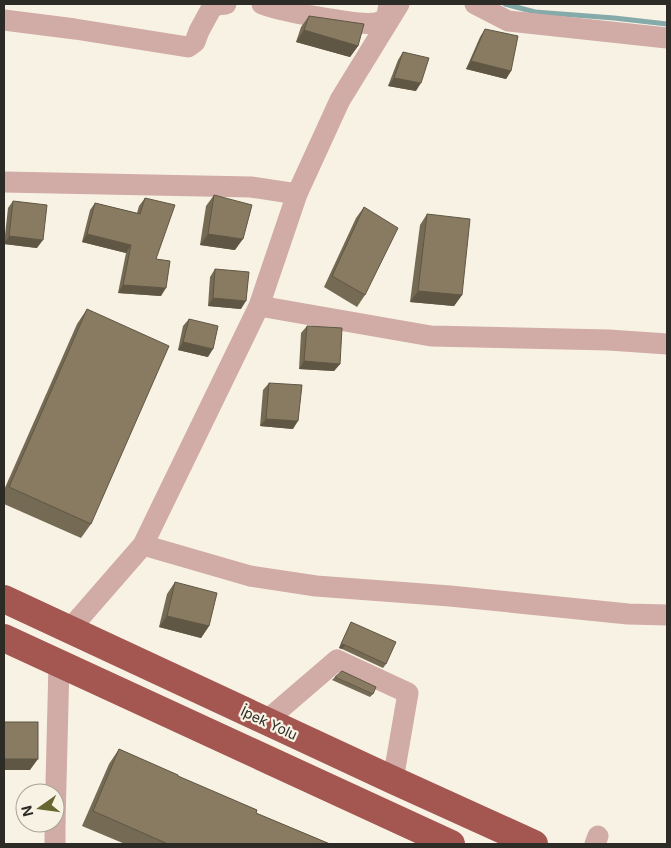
<svg xmlns="http://www.w3.org/2000/svg" width="671" height="848" font-family="Inter,sans-serif">
<rect width="100%" height="100%" fill="#f8f2e4"/>
<g fill="none" stroke-linecap="round" stroke-linejoin="round">
<!-- stream -->
<polyline stroke="#85aaaa" stroke-width="5" points="505,4 535,12 614,18 667,24"/>
<!-- minor -->
<g stroke="#d1aba6" stroke-width="21">
<path d="M262,4c21,8 45,11 68,15 14,2 31,6 46,4 4,-1 7,-3 11,-4l1,-10"/>
<polyline points="475,4 508,21 667,38"/>
<polyline points="4,20 75,29 188,47 195,42 199,31 211,9 216,5 226,4"/>
<polyline points="4,182 251,187 297,194"/>
<polyline points="259,306 431,336 609,340 667,344"/>
<polyline points="143,545 250,576 316,586 450,596 628,614 667,615"/>
<polyline points="69,630 143,545 259,306 297,194 340,100 399,4"/>
<polyline points="266,721 337,660 408,693 393,780"/>
<polyline points="55,823 59,664"/>
<polyline points="55,844 55,823"/>
<polyline points="595,844 598,836"/>
</g>
<!-- highway -->
<g stroke="#a35750" stroke-width="28">
<polyline points="4,599 393,780 534,844"/>
<polyline points="4,638 451,844"/>
</g>
</g>
<!-- wall -->
<g fill="#756a53">
<polygon points="309,16 358,46 350,57 296,42 301,27"/>
<polygon points="485,29 511,71 506,79 466,69 480,37"/>
<polygon points="403,52 416,91 388,86 398,60"/>
<polygon points="214,195 235,250 200,245 206,206"/>
<polygon points="145,198 156,259 161,296 118,293 126,253 82,242 90,210 95,203 137,213 139,206"/>
<polygon points="13,201 37,248 4,244 8,208"/>
<polygon points="364,207 365,295 357,307 324,287 356,218"/>
<polygon points="427,214 462,295 454,306 410,302 420,225"/>
<polygon points="215,269 241,309 208,306 210,277"/>
<polygon points="87,309 91,524 81,538 4,504 4,490 77,324"/>
<polygon points="189,319 208,357 178,350 183,326"/>
<polygon points="307,326 340,364 334,371 299,369 301,333"/>
<polygon points="269,383 293,429 260,426 263,390"/>
<polygon points="175,582 209,626 201,638 159,627 167,594"/>
<polygon points="351,622 386,664 383,668 342,649 339,648 349,626"/>
<polygon points="335,677 373,694 370,697 332,680"/>
<polygon points="119,749 256,813 330,844 125,844 82,826 109,764"/>
</g>
<!-- shaded-wall -->
<g fill="#5f5644">
<polygon points="304,30 358,46 350,57 296,42"/>
<polygon points="471,61 511,71 506,79 466,69"/>
<polygon points="394,78 421,83 416,91 388,86"/>
<polygon points="87,234 131,245 126,253 82,242"/>
<polygon points="208,234 243,239 235,250 200,245"/>
<polygon points="9,236 43,240 37,248 4,244"/>
<polygon points="123,285 166,288 161,296 118,293"/>
<polygon points="418,291 462,295 454,306 410,302"/>
<polygon points="213,298 246,301 241,309 208,306"/>
<polygon points="183,342 213,349 208,357 178,350"/>
<polygon points="304,361 340,364 334,371 299,369"/>
<polygon points="266,419 298,421 293,429 260,426"/>
<polygon points="167,616 209,626 201,638 159,627"/>
<polygon points="341,644 345,645 342,649 339,648"/>
<polygon points="4,759 38,759 30,770 4,770"/>
</g>
<!-- building -->
<g fill="#887b61" stroke="#5f5644">
<polygon points="309,16 364,24 358,46 304,30"/>
<polygon points="485,29 518,36 511,71 471,61"/>
<polygon points="403,52 429,58 421,83 394,78"/>
<polygon points="214,195 252,205 243,239 208,234"/>
<polygon points="145,198 175,205 156,259 170,261 166,288 123,285 131,245 87,234 95,203 140,214"/>
<polygon points="13,201 47,205 43,240 9,236"/>
<polygon points="364,207 398,228 365,295 332,276"/>
<polygon points="427,214 470,219 462,295 418,291"/>
<polygon points="215,269 249,272 246,301 213,298"/>
<polygon points="87,309 169,346 91,524 9,487"/>
<polygon points="189,319 218,326 213,349 183,342"/>
<polygon points="307,326 342,328 340,364 304,361"/>
<polygon points="269,383 302,385 298,421 266,419"/>
<polygon points="175,582 217,593 209,626 167,616"/>
<polygon points="351,622 396,642 386,664 345,645 341,644"/>
<polygon points="342,671 376,687 373,694 335,677"/>
<rect x="4" y="722" width="34" height="37"/>
<polygon points="119,749 178,775 178,776 257,810 256,813 330,844 168,844 93,811"/>
</g>
<g text-anchor="middle" stroke-width="4.5" stroke-linejoin="round" paint-order="stroke">
<!-- street labels -->
<g font-size="14" fill="#2d2b26" stroke="#f8f2e4">
<text transform="translate(269 723) rotate(25)" y="5">İpek Yolu</text>
</g>
</g>
<!-- border -->
<rect width="671" height="848" fill="none" stroke="#2d2b26" stroke-width="10"/>
<!-- north arrow -->
<g transform="translate(40 808) rotate(256)"><circle r="24" fill="#f8f2e4" stroke="#a7a298"/>
<path d="M0-4L9 19L0 12L-9 19Z" fill="#686531"/>
<text y="-8" font-size="14" font-weight="bold" text-anchor="middle" fill="#2d2b26">N</text>
</g>
</svg>
